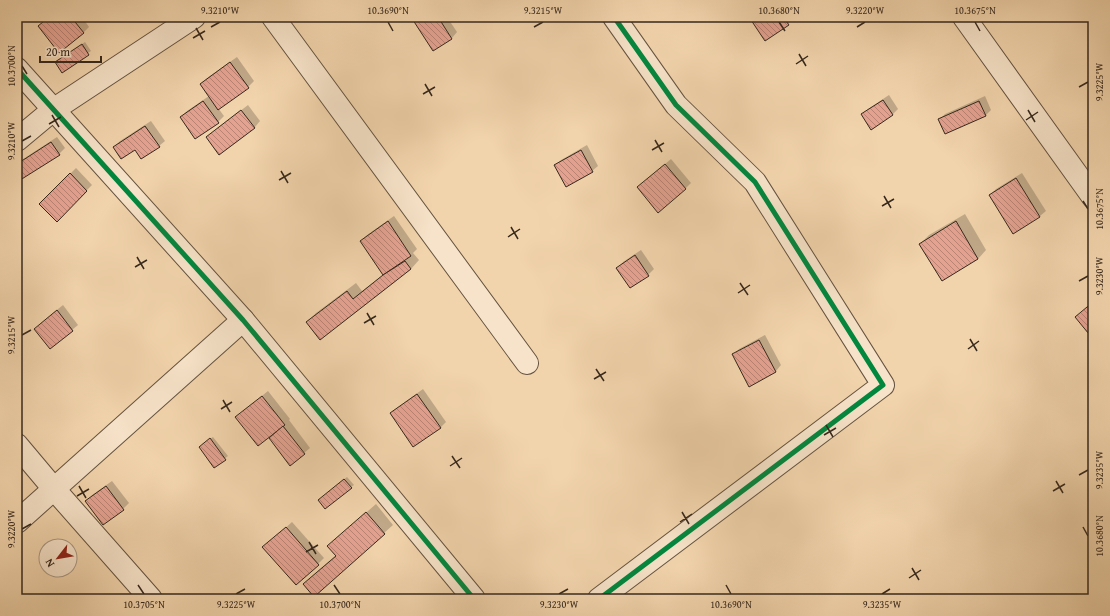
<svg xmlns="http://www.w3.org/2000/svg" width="1110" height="616" font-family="'Gentium Book Plus',serif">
<defs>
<pattern id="building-back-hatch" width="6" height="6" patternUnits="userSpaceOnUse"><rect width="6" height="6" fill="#e4a290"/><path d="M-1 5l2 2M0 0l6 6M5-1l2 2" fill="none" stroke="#ba8475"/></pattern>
</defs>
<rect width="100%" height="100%" fill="#f2d4ac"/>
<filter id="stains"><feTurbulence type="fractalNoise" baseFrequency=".005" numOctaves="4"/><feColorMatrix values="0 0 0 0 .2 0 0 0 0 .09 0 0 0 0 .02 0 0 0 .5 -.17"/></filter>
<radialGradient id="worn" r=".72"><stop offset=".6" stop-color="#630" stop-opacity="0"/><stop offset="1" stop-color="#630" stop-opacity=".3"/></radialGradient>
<!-- shadow -->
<g fill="#0003">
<polygon points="49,17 82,17 89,27 83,33 40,26"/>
<polygon points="412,17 447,17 457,32 452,38 433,50"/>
<polygon points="750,17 793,17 794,18 788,24"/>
<polygon points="85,42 91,51 62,72 59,60"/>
<polygon points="237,57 254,81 248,87 218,108 224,116 218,122 181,117 187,111 209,96 201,84 207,78"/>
<polygon points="889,95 898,109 892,115 862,114 868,109"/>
<polygon points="985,96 991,110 986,115 939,120 945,114"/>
<polygon points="248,105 260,121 255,127 220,154 213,132"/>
<polygon points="151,121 165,141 159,146 135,148 114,147 120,141"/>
<polygon points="57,137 65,148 59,154 17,181 17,163"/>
<polygon points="587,145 598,166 592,171 555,165 561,160"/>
<polygon points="671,159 691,183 685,189 638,187"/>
<polygon points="76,168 92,185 57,220 40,204"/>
<polygon points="1022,173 1046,211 1040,216 1014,233 990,195 996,189"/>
<polygon points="965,214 986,250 978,259 942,280 920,244 929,235"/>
<polygon points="394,216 417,249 413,253 419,260 411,269 320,339 307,322 316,313 356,283 362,291 384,274 361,241 367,235"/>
<polygon points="641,250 654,269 648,275 630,287 618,268 623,262"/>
<polygon points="17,256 21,260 17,263"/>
<polygon points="63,305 78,325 50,348 41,323"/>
<polygon points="765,335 781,365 776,371 749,385 733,355 739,349"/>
<polygon points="423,389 446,422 440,428 391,413 397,408"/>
<polygon points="268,391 290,419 289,420 310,448 290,465 269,437 242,412"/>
<polygon points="213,437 228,456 214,467 202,444"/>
<polygon points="347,477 354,485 351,487 322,497"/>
<polygon points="112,481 129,503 123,509 87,501 92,495"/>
<polygon points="376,504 393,525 315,595 313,575 336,555 337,538"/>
<polygon points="292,522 324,558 318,564 270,542"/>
</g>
<!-- building -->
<g fill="url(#building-back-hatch)" stroke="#36281c">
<polygon points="49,17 71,17 84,33 59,53 38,26"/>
<polygon points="411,17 438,17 452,39 433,51"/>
<polygon points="749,17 783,17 789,25 765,41"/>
<polygon points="82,44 89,55 62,73 55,62"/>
<polygon points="230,62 249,88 218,110 200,84"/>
<polygon points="883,100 893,115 871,130 861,114"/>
<polygon points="203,101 219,123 195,139 180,117"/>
<polygon points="979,101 986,116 945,134 938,119"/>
<polygon points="241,110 255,128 219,155 206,137"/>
<polygon points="145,126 160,147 141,159 135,150 121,159 113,147"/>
<polygon points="51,142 60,155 17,182 17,164"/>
<polygon points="581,150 593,172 566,187 554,165"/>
<polygon points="665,164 686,189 658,213 637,187"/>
<polygon points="70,173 87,191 57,222 39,204"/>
<polygon points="1016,178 1040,217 1013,234 989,195"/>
<polygon points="388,221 411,256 383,275 360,241"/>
<polygon points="956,221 978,259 942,281 919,244"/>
<polygon points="635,255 649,276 630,288 616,268"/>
<polygon points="405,261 411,269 320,340 306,322 347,291 353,299 383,275"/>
<polygon points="1093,302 1093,339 1075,317"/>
<polygon points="57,310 73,331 50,349 34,329"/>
<polygon points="759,340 776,372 749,387 732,354"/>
<polygon points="417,394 441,428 413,447 390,413"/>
<polygon points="262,396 285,425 258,446 235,417"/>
<polygon points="283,426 305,454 290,466 269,438"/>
<polygon points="210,438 226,460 214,468 199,447"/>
<polygon points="344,479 352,488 325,509 318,500"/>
<polygon points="106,486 124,510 103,525 85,501"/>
<polygon points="366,512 385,534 314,597 303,584 336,556 327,546"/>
<polygon points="286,527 319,565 296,585 262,547"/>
</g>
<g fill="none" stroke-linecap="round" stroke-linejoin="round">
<!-- minor casing -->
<g stroke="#655340" stroke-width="24">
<g id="minor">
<polyline points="273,17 527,363"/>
<polyline points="964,17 1093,197"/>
<polyline points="17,69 243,320 474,599"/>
<polyline points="17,140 53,110 194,17"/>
<polyline points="17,445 54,489 151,599"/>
<polyline points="17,522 243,320"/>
<polyline points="599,599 883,385 755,182 676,105 614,17"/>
</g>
</g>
<!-- minor -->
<use href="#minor" stroke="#f7e3c9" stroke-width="22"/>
<!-- cycleway casing -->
<g stroke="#f7e3c9" stroke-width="8">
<g id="cycleway">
<polyline points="17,69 243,320 474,599"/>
<polyline points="599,599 883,385 755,182 676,105 614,17"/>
</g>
</g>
<!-- cycleway -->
<use href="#cycleway" stroke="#00873e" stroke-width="5"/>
</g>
<!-- ticks -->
<path fill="none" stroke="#36281c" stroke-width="1.5" d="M388,22l5,9M779,22l6,9M975,22l5,9M211,27l9,-5M534,27l9,-5M857,27l8,-5M196,28l7,12M193,38l12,-7M799,54l7,12M796,64l12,-8M22,66l5,8M425,84l7,12M1079,87l9,-5M423,94l12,-7M1028,110l7,12M52,115l7,12M1026,120l12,-8M49,124l12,-7M655,140l7,12M22,141l9,-5M652,150l12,-7M281,171l7,12M279,180l12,-7M884,196l7,12M1083,201l5,8M882,206l12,-7M511,227l7,12M508,237l12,-8M137,257l7,12M135,267l12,-7M1079,281l9,-5M740,283l8,12M738,293l12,-8M367,313l7,12M364,323l12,-7M22,335l9,-5M970,339l7,12M968,349l11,-8M596,369l8,12M594,379l12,-7M223,400l7,12M221,409l11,-7M826,425l7,12M824,435l12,-7M452,456l8,12M450,466l12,-8M1079,475l9,-5M1056,481l7,12M79,486l7,12M1053,491l12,-7M77,496l12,-7M682,512l7,12M680,522l12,-8M1083,527l5,9M22,529l9,-5M309,542l7,12M306,552l12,-7M912,568l7,12M909,578l12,-8M138,585l6,9M334,585l6,9M726,585l5,9M236,594l9,-5M559,594l9,-5M882,594l8,-5"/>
<!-- margin -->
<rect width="1110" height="616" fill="none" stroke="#f2d4ac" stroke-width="44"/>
<!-- north arrow -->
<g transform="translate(58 558) rotate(239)"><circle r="19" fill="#f7e3c9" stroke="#aa9884"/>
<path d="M0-3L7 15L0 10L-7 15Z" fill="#8f2418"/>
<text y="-6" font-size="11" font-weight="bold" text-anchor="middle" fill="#36281c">N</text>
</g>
<!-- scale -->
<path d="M40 56v6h61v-6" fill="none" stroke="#36281c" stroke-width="2"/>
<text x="46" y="56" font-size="12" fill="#36281c" stroke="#f7e3c9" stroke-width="3" paint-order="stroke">20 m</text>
<rect x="22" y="22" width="1066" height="572" fill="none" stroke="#36281c" stroke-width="1.5"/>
<g font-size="10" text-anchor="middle" fill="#36281c">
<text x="220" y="14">9.3210°W</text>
<text x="388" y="14">10.3690°N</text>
<text x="543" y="14">9.3215°W</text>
<text x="779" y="14">10.3680°N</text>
<text x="865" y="14">9.3220°W</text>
<text x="975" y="14">10.3675°N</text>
<text transform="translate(11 66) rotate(-90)" y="4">10.3700°N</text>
<text transform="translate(1099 82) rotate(-90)" y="4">9.3225°W</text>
<text transform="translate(11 141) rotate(-90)" y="4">9.3210°W</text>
<text transform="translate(1099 209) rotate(-90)" y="4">10.3675°N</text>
<text transform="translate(1099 276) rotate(-90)" y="4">9.3230°W</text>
<text transform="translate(11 335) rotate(-90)" y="4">9.3215°W</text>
<text transform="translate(1099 470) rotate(-90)" y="4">9.3235°W</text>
<text transform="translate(11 529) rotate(-90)" y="4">9.3220°W</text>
<text transform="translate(1099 536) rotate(-90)" y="4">10.3680°N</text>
<text x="144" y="608">10.3705°N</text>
<text x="236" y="608">9.3225°W</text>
<text x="340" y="608">10.3700°N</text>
<text x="559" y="608">9.3230°W</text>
<text x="731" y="608">10.3690°N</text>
<text x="882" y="608">9.3235°W</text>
</g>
<rect width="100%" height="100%" filter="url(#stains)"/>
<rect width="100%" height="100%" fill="url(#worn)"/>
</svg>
